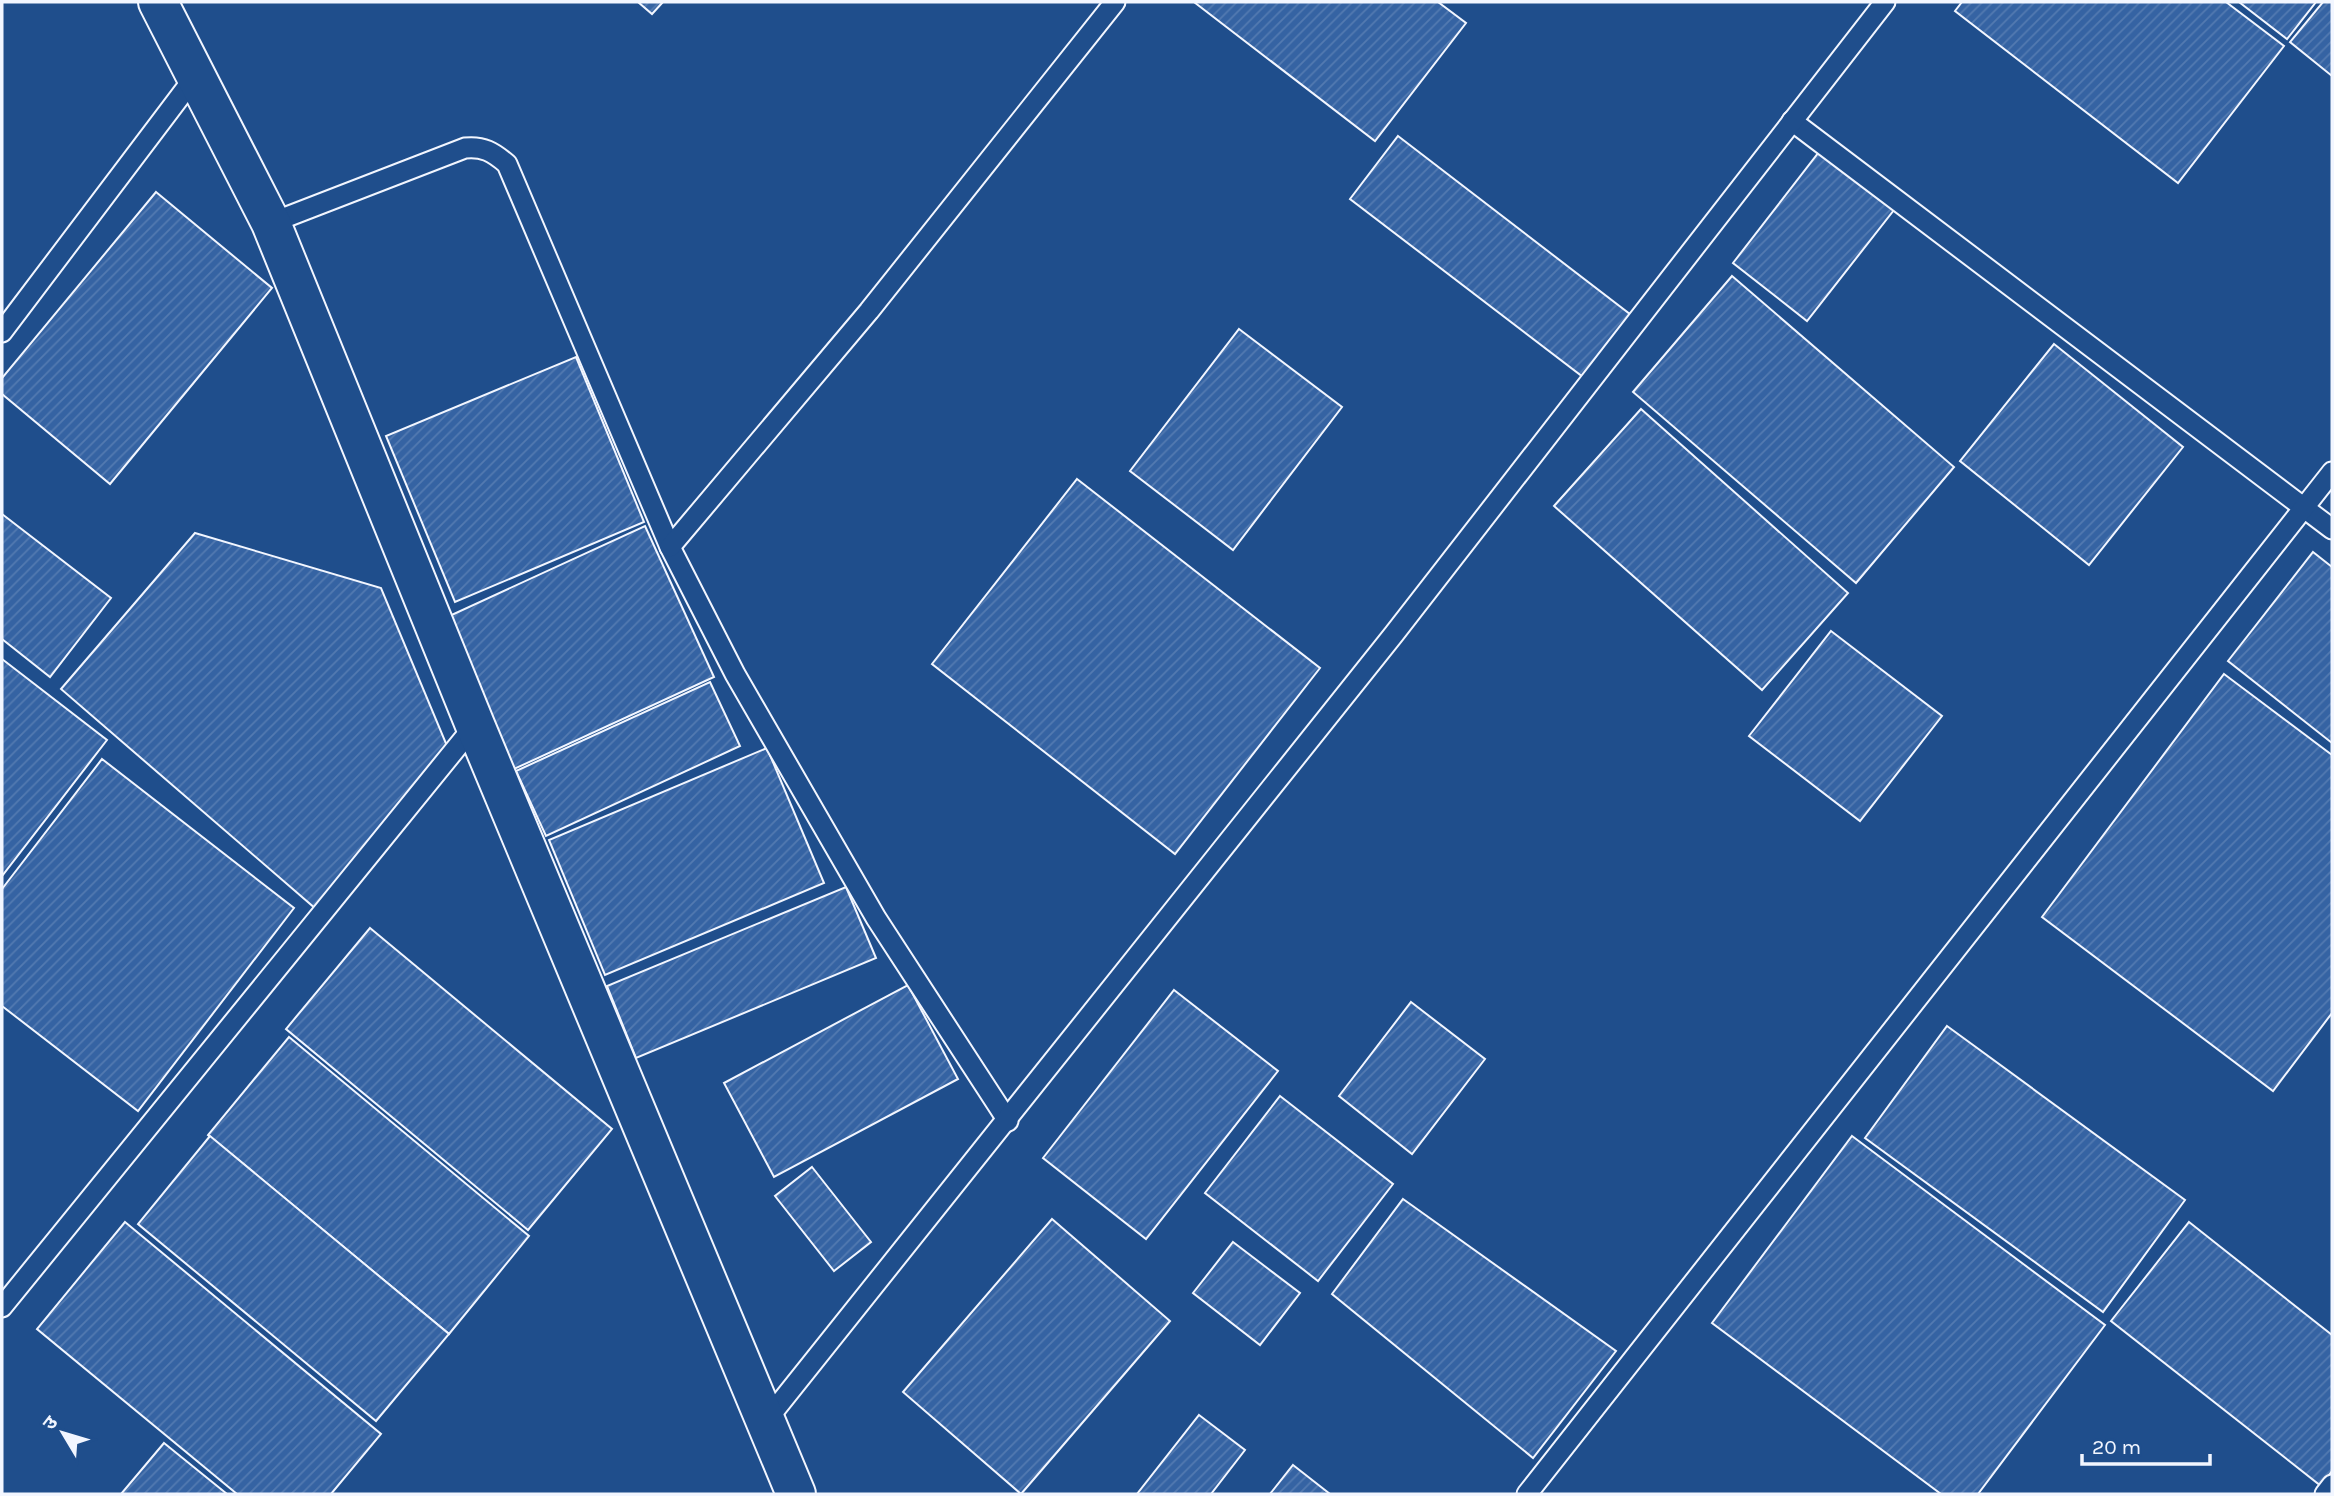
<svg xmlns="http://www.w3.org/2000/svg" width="2334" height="1496" font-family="Karla,'Noto Sans Devanagari',sans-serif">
<defs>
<pattern id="building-hatch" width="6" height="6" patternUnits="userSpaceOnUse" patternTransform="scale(1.75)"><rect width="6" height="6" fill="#3563a3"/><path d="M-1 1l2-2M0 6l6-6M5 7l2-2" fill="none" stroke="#537ab1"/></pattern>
</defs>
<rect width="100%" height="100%" fill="#1f4e8c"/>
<!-- building -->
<g fill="url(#building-hatch)" stroke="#f2f6ff" stroke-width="2">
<polygon points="638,2 663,2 652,14"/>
<polygon points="1194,2 1438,2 1466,23 1375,141"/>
<polygon points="1962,2 2226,2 2284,46 2178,183 1955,11"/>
<polygon points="2239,2 2316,2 2287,39"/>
<polygon points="2323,2 2332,2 2332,76 2290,42"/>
<polygon points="1398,136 1635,318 1587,380 1350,199"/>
<polygon points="1819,152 1894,210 1807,321 1733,263"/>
<polygon points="156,192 272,288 110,484 2,394 2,378"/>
<polygon points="1732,276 1954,467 1856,583 1633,392"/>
<polygon points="1239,329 1342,407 1233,550 1130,471"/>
<polygon points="2054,344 2183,447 2089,565 1960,461"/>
<polygon points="576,357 644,522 455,602 386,436"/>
<polygon points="1641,409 1848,593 1762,690 1554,506"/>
<polygon points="1077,479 1320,668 1175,854 932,664"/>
<polygon points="2,514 111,598 50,677 2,639"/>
<polygon points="645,526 714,677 514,769 445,618"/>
<polygon points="195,533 381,588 450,753 316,909 61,689"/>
<polygon points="2313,552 2332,567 2332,743 2228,661"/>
<polygon points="1831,631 1942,716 1860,821 1749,736"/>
<polygon points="2,659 107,740 2,876"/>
<polygon points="2224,674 2332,755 2332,1013 2273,1091 2042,917"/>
<polygon points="710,682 740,746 546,836 516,771"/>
<polygon points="767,748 824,883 605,975 549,840"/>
<polygon points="102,759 294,908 138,1111 2,1006 2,889"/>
<polygon points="846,887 876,958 636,1058 607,986"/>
<polygon points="370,928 612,1129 528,1230 286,1029"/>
<polygon points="908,985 958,1079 774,1177 724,1083"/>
<polygon points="1174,990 1278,1071 1146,1239 1043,1158"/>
<polygon points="1411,1002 1485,1059 1412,1154 1339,1096"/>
<polygon points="1947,1026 2185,1200 2103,1312 1865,1138"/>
<polygon points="289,1037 529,1236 449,1334 208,1135"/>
<polygon points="1280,1096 1393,1184 1318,1281 1205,1193"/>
<polygon points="210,1136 449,1334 376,1421 138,1224"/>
<polygon points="1852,1136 2105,1325 1978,1494 1941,1494 1712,1323"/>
<polygon points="812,1167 871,1242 834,1271 775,1196"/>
<polygon points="1403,1199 1616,1351 1533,1458 1332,1294"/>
<polygon points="1052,1219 1170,1321 1021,1494 903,1392"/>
<polygon points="125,1222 381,1434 331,1494 237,1494 37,1329"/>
<polygon points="2189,1222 2332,1335 2332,1471 2321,1486 2111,1321"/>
<polygon points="1233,1242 1300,1293 1260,1345 1193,1293"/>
<polygon points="1199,1415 1245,1450 1211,1494 1137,1494"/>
<polygon points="164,1443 227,1494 121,1494"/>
<polygon points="1293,1465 1330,1494 1270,1494"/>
</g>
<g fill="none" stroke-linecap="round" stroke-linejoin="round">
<!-- lane casing -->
<g stroke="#f2f6ff" stroke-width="23">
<g id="lane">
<polyline points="1792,121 2332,529"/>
<path d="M271,223l194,-75c18,-2 28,4 42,16l163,383 65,127 141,244 132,203"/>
<polyline points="2,332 197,74"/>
<polyline points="670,547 869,311 1115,2"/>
<polyline points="2,1307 475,725"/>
<polyline points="765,1422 1394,634 1885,2"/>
<polyline points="1527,1494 2332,472"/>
<polyline points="2325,1494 2332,1485"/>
</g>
</g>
<!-- secondary casing -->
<g stroke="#f2f6ff" stroke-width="42">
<polyline id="secondary" points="158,2 271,223 475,725 796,1494"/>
</g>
<!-- lane -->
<use href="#lane" stroke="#1f4e8c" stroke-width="19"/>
<!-- secondary -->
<use href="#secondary" stroke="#1f4e8c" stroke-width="38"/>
</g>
<!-- border -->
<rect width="2334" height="1496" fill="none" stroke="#f2f6ff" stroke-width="7"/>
<!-- north arrow -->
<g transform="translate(63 1433) rotate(308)" stroke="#1f4e8c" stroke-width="5" paint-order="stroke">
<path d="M0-5L12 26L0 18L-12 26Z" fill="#f2f6ff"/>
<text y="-10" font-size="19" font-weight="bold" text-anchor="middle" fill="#f2f6ff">उ</text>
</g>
<!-- scale -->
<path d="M2082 1454v10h128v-10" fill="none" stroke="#f2f6ff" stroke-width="3.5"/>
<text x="2092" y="1454" font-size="21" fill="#f2f6ff" stroke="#1f4e8c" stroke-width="5" paint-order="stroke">20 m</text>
</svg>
